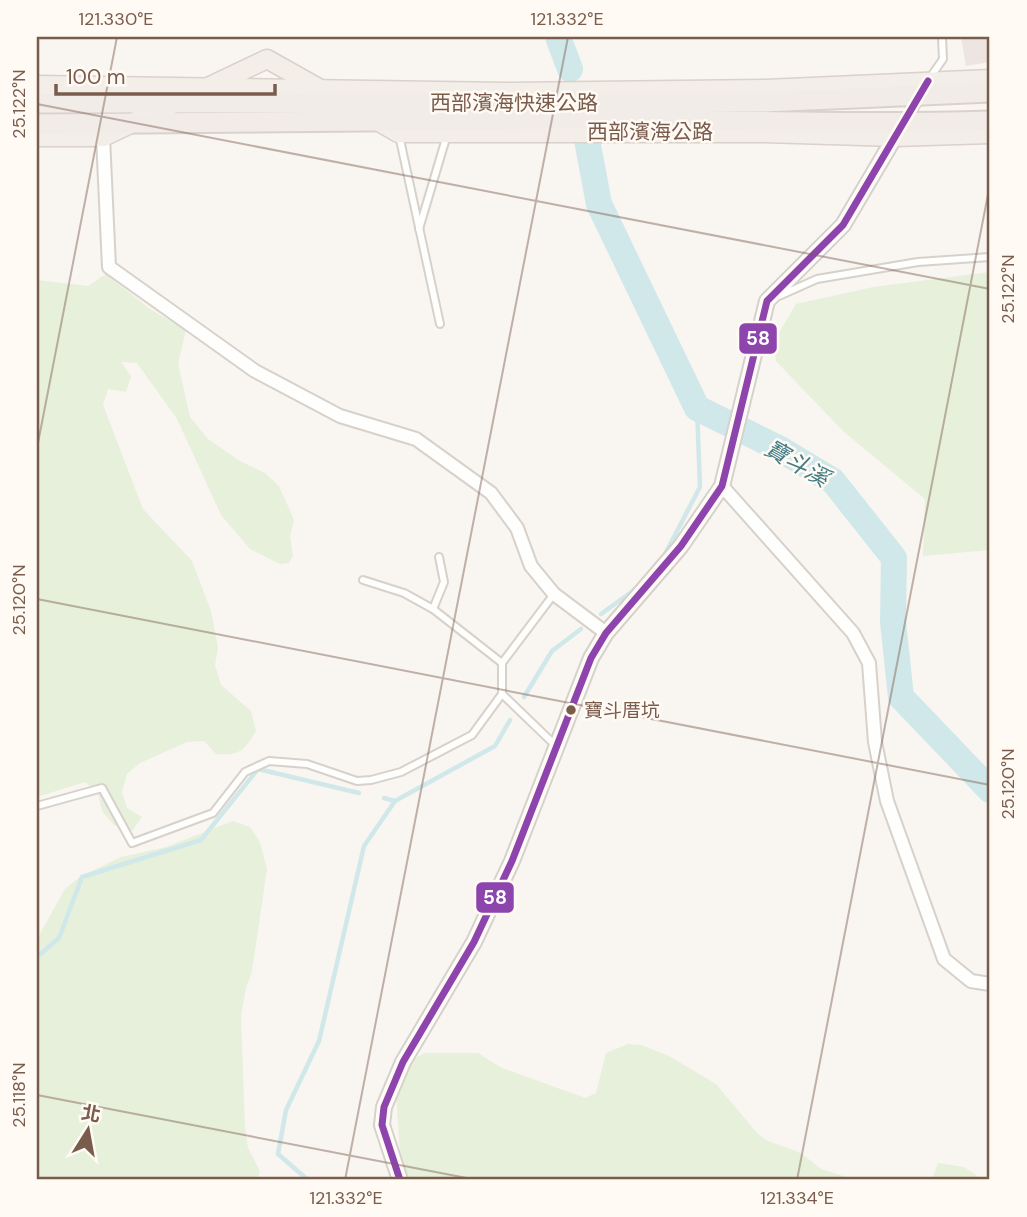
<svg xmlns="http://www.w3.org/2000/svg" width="1027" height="1217" font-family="'DM Sans','Noto Sans TC',sans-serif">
<rect width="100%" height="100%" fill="#f9f5f0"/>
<!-- industrial -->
<polygon fill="#ede5e0" points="961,37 990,37 990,62 966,66"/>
<!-- green -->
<g fill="#e7f0db">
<polygon points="990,272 990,550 923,556 925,499 843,431 776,361 773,343 796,304 873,287"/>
<path d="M106,274l44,35 36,21 -8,33 12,54 18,22 32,22 25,12 14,13 15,34 -4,17 3,18 -4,8 -9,1 -30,-15 -29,-34 -44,-96 -40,-56 -16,-1 10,14 -5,16 -18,-3 -5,16 40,104 49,52 19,50 7,37 -3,17 6,20 30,26 5,20c-12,20 -17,25 -40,23l-12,-13 -17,1 -47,21 -13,11 -5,18 5,16 15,9 -10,14 -18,-6 -12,-14 -4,-17 -13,-12 -48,15v-517l51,6z"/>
<polygon points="233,821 250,827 260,842 267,869 252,971 246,988 241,1015 245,1128 248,1148 260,1171 257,1180 37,1180 37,939 65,889 80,877 121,857 166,847"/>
<polygon points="628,1044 641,1045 669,1056 716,1084 758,1134 768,1141 801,1153 821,1169 856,1180 406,1180 401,1168 396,1093 406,1069 413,1060 424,1053 478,1053 500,1067 585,1098 596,1093 606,1053"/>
<polygon points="938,1163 964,1167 983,1180 932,1180"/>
</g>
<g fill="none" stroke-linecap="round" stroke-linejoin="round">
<!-- stream -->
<g stroke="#d0e8ea" stroke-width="4.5">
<polyline points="663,558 700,487 697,408"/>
<polyline points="601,614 637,588"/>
<polyline points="524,697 552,651 581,629"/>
<polyline points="384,798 395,801"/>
<polyline points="37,957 59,938 82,877 201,840 258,769 359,793"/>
<polyline points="308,1180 278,1154 286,1110 319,1041 364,846 395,801 495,746 510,720"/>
</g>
<!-- river -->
<g stroke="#d0e8ea" stroke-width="26">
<polyline points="558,37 570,69"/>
<polyline points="587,140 599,204 697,408 780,449 833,481 894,558 893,622 901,697 990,790"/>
</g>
<!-- tertiary-tunnel -->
<polyline stroke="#d9cfc7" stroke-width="14" stroke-dasharray="14 7" stroke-linecap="butt" points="900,129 923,89"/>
<!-- service casing -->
<g stroke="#d7d1cb" stroke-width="10">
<g id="service">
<polyline points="929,79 943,59 942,37"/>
<polyline points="399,135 440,324"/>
<polyline points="419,229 447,135"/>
<polyline points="779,296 817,279 918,262 990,257"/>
<polyline points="439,557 444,582 433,609 502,663"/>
<polyline points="363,580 404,593 433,609"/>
<polyline points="554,594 502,663 502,694 555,745"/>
<polyline points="37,806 102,788 132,843 213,813 245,772 269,761 307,764 357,781 371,780 401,772 472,735 502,694"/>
</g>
</g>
<!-- minor casing -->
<g stroke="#d7d1cb" stroke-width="16">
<g id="minor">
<polyline points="103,137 109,267 255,371 340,416 416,439 491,493 517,528 531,566 554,594 606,633"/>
<polyline points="722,486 853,633 869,663 875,742 887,801 944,959 971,981 990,984"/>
</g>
</g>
<!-- tertiary casing -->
<g stroke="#d7d1cb" stroke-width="18">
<polyline id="tertiary" points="400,1180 382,1125 384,1107 403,1062 474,942 512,861 591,658 606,633 681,546 722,486 767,301 843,225 896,135"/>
</g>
<!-- primary casing -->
<g stroke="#dad1cc" stroke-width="21">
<g id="primary">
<polyline points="37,85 507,92 766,89 990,79"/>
<polyline points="374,119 398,133 764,133 895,137 990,134"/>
<polyline points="37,137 103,137 267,59 347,104"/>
</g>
</g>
<!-- trunk casing -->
<g stroke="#dad1cc" stroke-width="23">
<g id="trunk">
<polyline points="37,103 764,102 990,92"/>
<path d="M37,124c183,-1 367,-5 551,-5 134,1 268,6 402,2"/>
</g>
</g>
<!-- service -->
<use href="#service" stroke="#fefefd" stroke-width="6"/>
<!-- minor -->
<use href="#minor" stroke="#fefefd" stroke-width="12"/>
<!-- tertiary -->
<use href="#tertiary" stroke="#fefefd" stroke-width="14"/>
<!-- primary -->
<use href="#primary" stroke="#f3eee8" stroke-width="18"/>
<!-- trunk -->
<use href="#trunk" stroke="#f2ece8" stroke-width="19"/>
<!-- bus-1 casing -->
<g stroke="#fffaf3" stroke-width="12">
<polyline id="bus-1" points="400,1180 382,1125 384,1107 403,1062 474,942 512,861 591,658 606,633 681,546 722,486 767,301 843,225 928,81"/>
</g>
<!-- bus-1 -->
<use href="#bus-1" stroke="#8e44ad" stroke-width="7"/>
</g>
<!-- ticks -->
<path fill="none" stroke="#7a5c4d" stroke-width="2" stroke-opacity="0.45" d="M37,104l953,185M37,448l80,-411M37,599l953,186M37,1095l440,85M345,1180l223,-1143M797,1180l193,-996"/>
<!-- markers -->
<circle fill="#7a5c4d" stroke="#fffaf3" stroke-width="2.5" cx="571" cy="710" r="6"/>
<g text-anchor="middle" stroke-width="5" stroke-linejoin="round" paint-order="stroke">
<!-- bus labels -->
<g font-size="19" fill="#7a5c4d" stroke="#fffaf3" text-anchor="start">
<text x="584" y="717">寶斗厝坑</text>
</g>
<!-- street labels -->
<g font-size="21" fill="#7a5c4d" stroke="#fffaf3">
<text x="514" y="110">西部濱海快速公路</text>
<text x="650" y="139">西部濱海公路</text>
</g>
<!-- water labels -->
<g font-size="23" font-style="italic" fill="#437c86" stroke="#fffaf3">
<text transform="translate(797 463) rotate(30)" y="8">寶斗溪</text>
</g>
</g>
<g stroke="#fffaf3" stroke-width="2.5">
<rect x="738" y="322" width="40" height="33" rx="7" fill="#8e44ad"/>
<rect x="475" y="881" width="40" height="33" rx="7" fill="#8e44ad"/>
</g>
<g font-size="19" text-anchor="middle" font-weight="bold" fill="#fff">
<text x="758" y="345">58</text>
<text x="495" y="904">58</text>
</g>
<!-- border -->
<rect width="1027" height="1217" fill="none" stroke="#fffaf3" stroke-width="77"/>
<!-- north arrow -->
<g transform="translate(88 1130) rotate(11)" stroke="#fffaf3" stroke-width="5" paint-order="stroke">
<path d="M0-5L12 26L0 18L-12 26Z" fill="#7a5c4d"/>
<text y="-10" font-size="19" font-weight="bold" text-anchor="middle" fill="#7a5c4d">北</text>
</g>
<!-- scale -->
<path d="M56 84v10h219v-10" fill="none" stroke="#7a5c4d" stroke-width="3.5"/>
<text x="66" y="84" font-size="21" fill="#7a5c4d" stroke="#fffaf3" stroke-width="5" paint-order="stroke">100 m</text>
<rect x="38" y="38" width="950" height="1140" fill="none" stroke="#7a5c4d" stroke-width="2.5"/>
<g font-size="18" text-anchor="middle" fill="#7a5c4d">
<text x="116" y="25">121.330°E</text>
<text x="567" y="25">121.332°E</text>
<text transform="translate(19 104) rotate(-90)" y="6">25.122°N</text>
<text transform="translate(1008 289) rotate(-90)" y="6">25.122°N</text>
<text transform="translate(19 600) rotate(-90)" y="6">25.120°N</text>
<text transform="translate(1008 784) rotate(-90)" y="6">25.120°N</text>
<text transform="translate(19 1095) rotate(-90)" y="6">25.118°N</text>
<text x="346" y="1204">121.332°E</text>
<text x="797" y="1204">121.334°E</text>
</g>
</svg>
